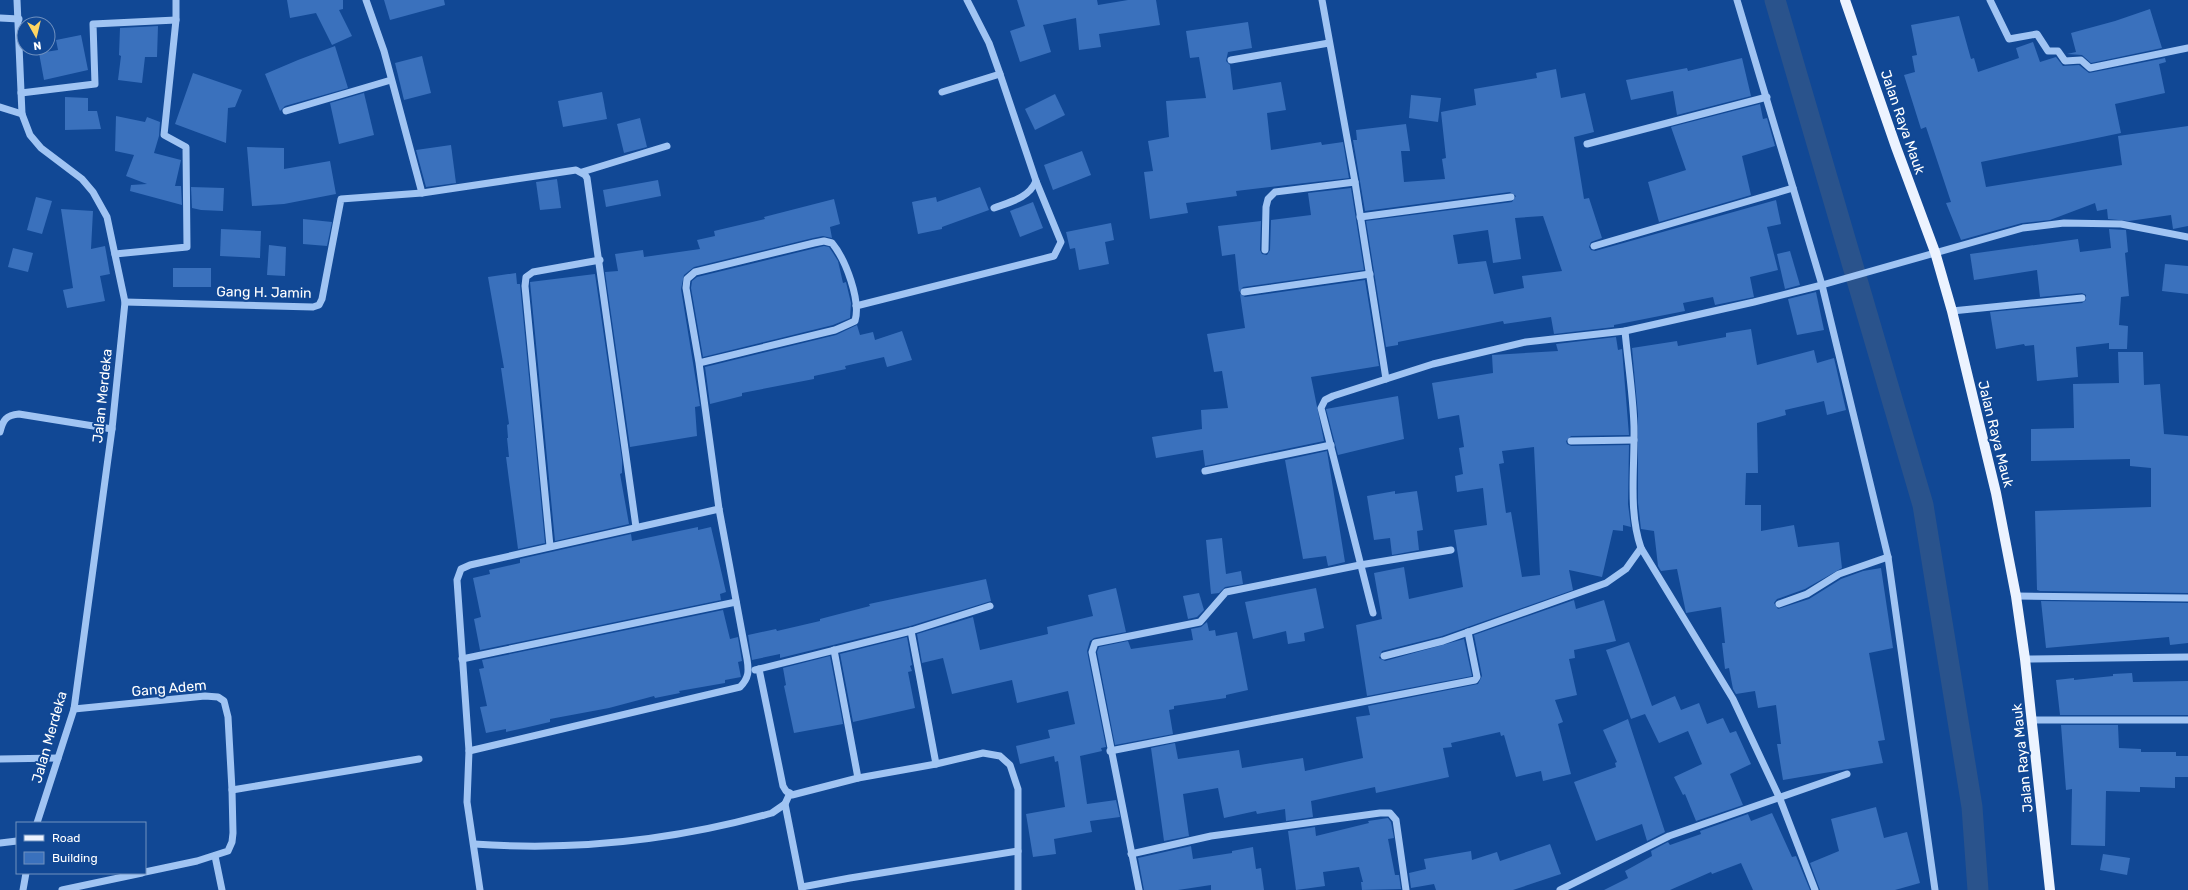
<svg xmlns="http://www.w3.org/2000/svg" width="2188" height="890" font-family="Rubik,sans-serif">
<rect width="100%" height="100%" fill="#114895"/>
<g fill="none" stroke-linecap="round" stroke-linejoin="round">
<!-- canal -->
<polyline stroke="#2a538c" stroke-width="21" points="1775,0 1923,505 1972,807 1978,890"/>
</g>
<!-- building -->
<g fill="#3a71bd" fill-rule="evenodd">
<polygon points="287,0 343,0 343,9 339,10 352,36 332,45 316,13 290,18"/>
<polygon points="384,0 444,0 445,5 390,20"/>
<polygon points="1017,0 1097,0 1098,5 1128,0 1156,0 1160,25 1099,34 1101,47 1079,50 1076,18 1043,25 1051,52 1020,62 1010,31 1025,26"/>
<polygon points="2150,9 2162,48 2091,63 2082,55 2067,54 2076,52 2071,33 2115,21"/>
<polygon points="1959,16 1971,59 1974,58 1978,72 2019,58 2016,48 2033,42 2040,62 2056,57 2063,66 2079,65 2089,73 2165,58 2166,62 2159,64 2165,93 2115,104 2121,133 1981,162 1986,187 2122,165 2118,136 2188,126 2188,226 2173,229 2171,215 2129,221 2108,219 2107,209 2097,211 2095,203 2050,220 2022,223 1961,240 1946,203 1951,202 1926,127 1921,129 1904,75 1915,72 1912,56 1917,55 1911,25"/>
<polygon points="1248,22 1252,48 1228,52 1226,61 1230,65 1233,90 1281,82 1286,110 1267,113 1271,150 1321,142 1322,145 1343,142 1349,178 1236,191 1237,196 1186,203 1188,213 1150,219 1144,172 1153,171 1148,141 1169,137 1166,101 1206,98 1199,57 1190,58 1186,31"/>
<polygon points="158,26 157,57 145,57 142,83 118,80 121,56 119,55 120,28"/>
<polygon points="81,35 88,70 44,80 39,53 58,50 56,40"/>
<polygon points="335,46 348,88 285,106 280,111 265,74 298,60"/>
<polygon points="422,56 431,93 404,100 395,63"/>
<polygon points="1742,58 1751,96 1677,115 1673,91 1631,100 1626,80 1687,68 1688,71"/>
<path d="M1556,69l5,29 24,-5 9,39 -20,5 10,62 5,-1 13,40 -11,4 -2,5 2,3 4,1 181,-51 5,24 -14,3 11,43 -28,7 4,20 -39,8 -2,-8 -30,6 2,8 -71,14v2l-60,7 -3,-17 -47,7 -1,-3 -105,21v3l-12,2 -20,-126 146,-19 4,-6 -6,-4 -145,19 -12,-71h4l-1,-10 50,-6 4,27h-9l3,31 41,-3 -3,-20 4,-1 -5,-46 35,-7 -2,-16 63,-11 -1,-5zM1543,216l19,55 -40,5 2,12 -30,6 -8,-33 -28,3 -5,-29 35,-5 5,33 28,-4 -6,-41z"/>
<polygon points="193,73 242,90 235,107 228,108 226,143 175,124"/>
<polygon points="602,92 607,119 563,127 558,101"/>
<polygon points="364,93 374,135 339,144 330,103"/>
<polygon points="1055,94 1065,115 1035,130 1025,109"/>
<polygon points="1411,95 1441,98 1438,122 1409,118"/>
<polygon points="65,97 88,98 88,111 97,111 101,129 65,130"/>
<polygon points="1760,104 1763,119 1767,118 1775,146 1742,156 1751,195 1659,222 1648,182 1686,170 1671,127"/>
<polygon points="116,116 145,122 147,117 160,122 159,136 154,153 181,160 175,186 181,186 182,205 130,191 131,185 147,184 126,176 134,155 115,151"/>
<polygon points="640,118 647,147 624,153 617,124"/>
<polygon points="451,145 456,183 426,187 416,150"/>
<polygon points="247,147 284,148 284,169 330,161 336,194 284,204 252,206"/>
<polygon points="1082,151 1091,175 1053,190 1044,165"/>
<polygon points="557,179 561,208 540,210 536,182"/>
<polygon points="658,180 661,196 606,207 603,190"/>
<polygon points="191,187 224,188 223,211 201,210 192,208"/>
<polygon points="980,187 989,210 942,227 942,229 918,234 912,202 936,197 937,202"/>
<polygon points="1351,188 1364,270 1243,287 1239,292 1235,254 1222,256 1218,226 1261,221 1260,250 1262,254 1267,255 1270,250 1271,220 1311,215 1308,193"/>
<polygon points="36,197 52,201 42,234 27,230"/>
<polygon points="834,199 840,224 830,227 832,238 823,236 813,238 694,267 684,275 681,289 700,406 695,407 697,436 630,447 605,272 618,271 615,254 643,250 644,257 700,249 697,240 715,236 714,231 765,219 764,217"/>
<polygon points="1033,202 1043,228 1020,237 1010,211"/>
<polygon points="61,209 93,211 91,249 105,246 110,274 100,276 105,301 67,308 63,290 73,288"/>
<polygon points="303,219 332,222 327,246 303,244"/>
<polygon points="1111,223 1114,240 1105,242 1109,264 1079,270 1075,248 1070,249 1066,232"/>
<polygon points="221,229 261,231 260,258 220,256"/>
<polygon points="2109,229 2126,230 2128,252 2125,253 2129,296 2121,297 2119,325 2128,326 2127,349 2109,349 2109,343 2076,347 2078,377 2037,381 2034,345 2025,346 2024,344 1996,349 1990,312 2082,303 2086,300 2086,295 2082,293 2040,297 2037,270 1974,280 1970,254 2078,239 2080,252 2111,248"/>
<polygon points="269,245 286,247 285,276 267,275"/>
<polygon points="824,246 829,247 833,253 838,261 843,283 846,282 851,303 850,318 833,325 703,357 691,288 692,281 697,277"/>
<polygon points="13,248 33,253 28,272 8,267"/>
<polygon points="1790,251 1800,285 1785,289 1777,254"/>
<polygon points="2165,264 2188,266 2188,294 2162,291"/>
<rect x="173" y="268" width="38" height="19"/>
<polygon points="516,273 517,284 520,284 545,543 518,549 506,457 509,457 507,438 508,438 507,425 509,424 501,368 504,368 488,277"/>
<polygon points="595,274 622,460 622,473 620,474 629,524 555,541 530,282"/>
<polygon points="1365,280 1379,366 1311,377 1324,441 1205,466 1203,450 1156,458 1152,437 1202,429 1201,410 1228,408 1222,371 1214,372 1207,334 1245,328 1240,294 1245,297"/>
<polygon points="1816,292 1824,330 1797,335 1788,299"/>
<polygon points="857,325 860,335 873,332 875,340 902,331 912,360 887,367 884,357 845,366 846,369 814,376 814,379 742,393 742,396 710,404 705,367 836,335"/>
<polygon points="1751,329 1757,365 1814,350 1817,363 1834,358 1846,410 1827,415 1824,401 1785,410 1786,415 1757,423 1758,473 1746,473 1745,505 1761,505 1761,531 1794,525 1798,547 1839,542 1842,568 1805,589 1777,599 1774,603 1778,609 1809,599 1841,579 1863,571 1881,568 1893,648 1869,653 1885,740 1878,741 1883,763 1783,780 1777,744 1781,744 1776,705 1758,708 1755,691 1736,694 1733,689 1729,668 1725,669 1722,643 1725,643 1721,607 1686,613 1677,569 1661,571 1658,566 1654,531 1641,529 1638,503 1638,414 1632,348 1677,341 1678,346 1726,337 1726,333"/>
<path d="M1616,337l2,13 4,-1 7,86 -58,1 -5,5 1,3 4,2 58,-1 -1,59 3,23 -8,-2v6l-10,-1 -11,47 -33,-7 4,20 -131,46 -60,15 -3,7 6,3 79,-22 8,37 -105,20 -11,-71 26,-6 -8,-46 30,-6 5,32 54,-12 -9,-57 33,-5 -4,-37 -26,4 -2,-16 8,-2 -4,-26 5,-1 -5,-32 -21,4 -6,-36 61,-10 -1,-18 66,-4 -2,-7zM1534,447l6,128 -18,2 -11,-65 -5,1 -7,-49 5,-1 -2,-12z"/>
<polygon points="2118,352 2143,352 2144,385 2160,384 2164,434 2188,436 2188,593 2040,591 2037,590 2035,511 2151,507 2151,468 2130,466 2130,459 2031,461 2031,429 2074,428 2073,384 2119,383"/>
<polygon points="1398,396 1404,439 1338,455 1326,409"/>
<polygon points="1327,451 1345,562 1328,566 1326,556 1303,559 1285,460"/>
<polygon points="1395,491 1395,494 1417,491 1423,530 1417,531 1419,550 1392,555 1390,538 1374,540 1367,496"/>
<polygon points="698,527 698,530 711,527 726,592 720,594 721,600 480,650 474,619 481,617 473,578 490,574 489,570 520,563 520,559 631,534 632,541"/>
<polygon points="1222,538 1226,574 1241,571 1243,584 1225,587 1219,593 1211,594 1206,540"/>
<polygon points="986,579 991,601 910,626 780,658 780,654 752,660 748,635 776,629 777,631 820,621 820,619 870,606 869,604"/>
<polygon points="1116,588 1126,632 1094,638 1090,641 1087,651 1106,747 1101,748 1102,751 1080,756 1087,804 1116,800 1120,817 1090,821 1092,832 1054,839 1056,854 1033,857 1026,814 1065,807 1058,761 1055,762 1054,756 1020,764 1016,746 1050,738 1048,730 1075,724 1068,691 1017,703 1012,680 952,694 943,658 922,663 917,634 973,617 980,650 1048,634 1047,627 1093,616 1088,595"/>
<polygon points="1316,588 1324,628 1304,633 1305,641 1288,644 1286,631 1253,639 1245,602"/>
<polygon points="1199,593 1204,610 1197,617 1188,619 1183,596"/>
<polygon points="1574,600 1576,609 1604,600 1616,641 1574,650 1575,658 1569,659 1577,695 1555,700 1563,722 1558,724 1571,774 1543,781 1541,771 1516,777 1504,735 1501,736 1500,732 1451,743 1452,747 1443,748 1449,777 1376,793 1375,787 1311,801 1313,817 1286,821 1285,809 1257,814 1256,811 1224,818 1218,788 1183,794 1189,836 1164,841 1151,748 1175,743 1178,759 1239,750 1242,768 1303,758 1305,771 1363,758 1356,717 1370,715 1368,706 1478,684 1482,676 1474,635"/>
<polygon points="2041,601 2188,603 2188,643 2170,645 2169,637 2046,648"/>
<polygon points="723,610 730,639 738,637 742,661 738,662 741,677 725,680 725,683 679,691 680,693 655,698 654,696 609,708 550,719 550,722 524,728 506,732 506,729 486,733 480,707 487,706 479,669 484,668 482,660"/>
<polygon points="1207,622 1209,631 1215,630 1216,636 1237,632 1248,690 1226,695 1226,698 1174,706 1174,709 1169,710 1173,734 1115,745 1097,652 1099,647 1128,641 1131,649 1193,640 1191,629 1201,627"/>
<polygon points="907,637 912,665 910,666 912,671 908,672 915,708 853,722 840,654"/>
<polygon points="1629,642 1652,706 1675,696 1681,710 1699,703 1707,724 1723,718 1730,733 1736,731 1751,764 1730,774 1743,805 1696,821 1685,794 1683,795 1674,777 1702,764 1688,731 1659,743 1645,714 1631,719 1606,650"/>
<polygon points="830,656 843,724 794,733 784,686 786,685 783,668"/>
<polygon points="2132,673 2133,682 2188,681 2188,715 2060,715 2056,680 2074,678 2074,680 2113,676 2113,674"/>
<polygon points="1628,719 1665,832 1647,841 1642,824 1596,841 1574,782 1616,767 1615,763 1617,762 1603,730"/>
<polygon points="2061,725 2118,725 2119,748 2141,749 2141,752 2176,752 2176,756 2188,756 2188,777 2175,777 2175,788 2140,787 2140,792 2106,791 2105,846 2071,845 2072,789 2066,790"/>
<polygon points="1876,807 1884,838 1907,832 1920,883 1895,890 1820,890 1810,863 1839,851 1831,819"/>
<polygon points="1772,813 1792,857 1796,856 1810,890 1753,890 1741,863 1712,874 1711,872 1670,890 1604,890 1628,878 1625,871 1652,856 1651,851 1668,842 1670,845 1701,834 1700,831 1748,814 1751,821"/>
<polygon points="1388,818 1391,822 1394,838 1388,839 1395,875 1399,875 1401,889 1362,890 1361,882 1363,882 1359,867 1323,872 1325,886 1296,890 1288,831 1315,827 1316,836 1369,823 1368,821"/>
<polygon points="1550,844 1561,874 1513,890 1436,890 1434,884 1411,888 1409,873 1426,869 1424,859 1471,851 1472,860 1497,852 1500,861"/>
<polygon points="1191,846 1193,859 1232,853 1232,851 1253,847 1256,869 1261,868 1264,890 1211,890 1211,885 1178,890 1144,890 1138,858"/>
<polygon points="2103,854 2130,858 2127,875 2100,870"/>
</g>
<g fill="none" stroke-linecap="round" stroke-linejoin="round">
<!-- minor -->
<g stroke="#a0c4f3" stroke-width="7">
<polyline points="17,0 22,114 30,135 41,148 82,179 93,192 107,217 125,302 112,429 74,709 37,823"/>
<polyline points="366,0 384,51 422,193"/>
<polyline points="1322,0 1355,182 1386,379"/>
<polyline points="1737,0 1822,285 1888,557 1935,890"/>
<polyline points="1990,0 2009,39 2037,34 2048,51 2058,51 2065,61 2081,60 2090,68 2188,48"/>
<polyline points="0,18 19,19"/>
<polyline points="1231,60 1329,43"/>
<polyline points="942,92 1000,74 989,43 967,0"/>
<polyline points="21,93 95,84 93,24 176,20"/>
<polyline points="0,107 22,114"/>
<polyline points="286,111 391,80"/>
<polyline points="1587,144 1767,97"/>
<polyline points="582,172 667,146"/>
<path d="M994,208c16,-6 35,-10 42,-27l-36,-107"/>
<polyline points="1360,217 1511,197"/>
<polyline points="1594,246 1793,188"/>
<polyline points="1265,250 1266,207 1268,199 1275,192 1355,182"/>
<polyline points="115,254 187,247 186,147 164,135 176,20 176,0"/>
<polyline points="1244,292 1370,274"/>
<polyline points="125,302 313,307 319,305 322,299 341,199 422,193 576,170 585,175 587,178 636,527"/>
<polyline points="856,306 1054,256 1061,242 1036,181"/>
<polyline points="1952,311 2082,298"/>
<path d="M1625,331c3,32 8,64 9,95 1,40 -6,85 7,122l92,151 47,100 35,91"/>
<path d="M0,432c3,-12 6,-17 19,-18l93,15"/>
<polyline points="1571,441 1634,440"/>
<polyline points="1205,471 1331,445"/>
<polyline points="550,546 525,286 526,277 533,272 600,260"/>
<polyline points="2016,596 2188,598"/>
<polyline points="1779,604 1807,594 1839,574 1888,557"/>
<polyline points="1373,613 1321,408 1325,400 1333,396 1433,364 1526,342 1625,331 1754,302 1822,285 2023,228 2064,223 2121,224 2188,237"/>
<polyline points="911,631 936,764"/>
<polyline points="834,650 858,778"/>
<polyline points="1384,656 1443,641 1606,583 1626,569 1641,548"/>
<polyline points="462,659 736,602"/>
<polyline points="2025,659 2188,657"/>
<polyline points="759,669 783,786 786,791 792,795 858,778 936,764 983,753 1000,756 1010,765 1018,789 1018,890"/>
<polyline points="755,670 911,631 990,606"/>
<polyline points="74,709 205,696 218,697 224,701 228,717 232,790 233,833 232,842 228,851 197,861 145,872"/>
<polyline points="2032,720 2188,720"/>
<path d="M469,751l271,-64c9,-9 9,-16 7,-28l-28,-150 -20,-146 -13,-75 1,-9 8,-7 119,-29 10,-2 8,2c14,17 29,58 23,78l-20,9 -136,33"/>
<polyline points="1110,751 1475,680 1477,677 1468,632"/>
<polyline points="0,759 58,758"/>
<polyline points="232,790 419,759"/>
<polyline points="785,804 802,890"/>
<polyline points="0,843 17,841"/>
<path d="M474,844c99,7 202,-4 298,-31l13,-9 5,-11"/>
<polyline points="1131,854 1211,836 1380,813 1390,813 1396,820 1406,890"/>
<polyline points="215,856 222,890"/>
<polyline points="802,887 850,878 1018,851"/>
<polyline points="23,890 26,873"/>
<polyline points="62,890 142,873"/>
<polyline points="480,890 467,802 469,751 457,580 461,569 470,565 719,509"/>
<polyline points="1139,890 1092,652 1095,643 1200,622 1226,592 1360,565 1451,550"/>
<polyline points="1560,890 1669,836 1847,774"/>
</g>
<!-- major -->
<polyline stroke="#ecf3ff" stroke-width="10" points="1845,0 1896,147 1935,252 1952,311 1996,493 2016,596 2025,659 2050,890"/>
</g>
<g text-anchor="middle" stroke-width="4" stroke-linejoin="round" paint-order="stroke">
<!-- street labels -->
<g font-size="14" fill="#fff" stroke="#114895">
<text transform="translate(1903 122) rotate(71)" y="5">Jalan Raya Mauk</text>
<text transform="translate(264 292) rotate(1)" y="5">Gang H. Jamin</text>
<text transform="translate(102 396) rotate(-84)" y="5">Jalan Merdeka</text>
<text transform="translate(1996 434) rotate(76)" y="5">Jalan Raya Mauk</text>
<text transform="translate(169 688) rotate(-5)" y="5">Gang Adem</text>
<text transform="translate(49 737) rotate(-74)" y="5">Jalan Merdeka</text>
<text transform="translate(2022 758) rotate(-96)" y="5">Jalan Raya Mauk</text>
</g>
</g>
<!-- legend -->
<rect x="16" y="822" width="130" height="52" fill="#114895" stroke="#7091bf"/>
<rect x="24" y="835" width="20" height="6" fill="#ecf3ff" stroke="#7091bf"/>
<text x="52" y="842" font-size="12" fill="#ffffff">Road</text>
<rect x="24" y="852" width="20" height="12" fill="#3a71bd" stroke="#7091bf"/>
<text x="52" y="862" font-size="12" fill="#ffffff">Building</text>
<!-- north arrow -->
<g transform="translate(36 36) rotate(172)"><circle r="19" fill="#114895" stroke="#7091bf"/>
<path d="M0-3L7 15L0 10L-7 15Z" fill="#ffd562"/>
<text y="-6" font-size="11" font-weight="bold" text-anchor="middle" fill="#ffffff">N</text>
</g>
</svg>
